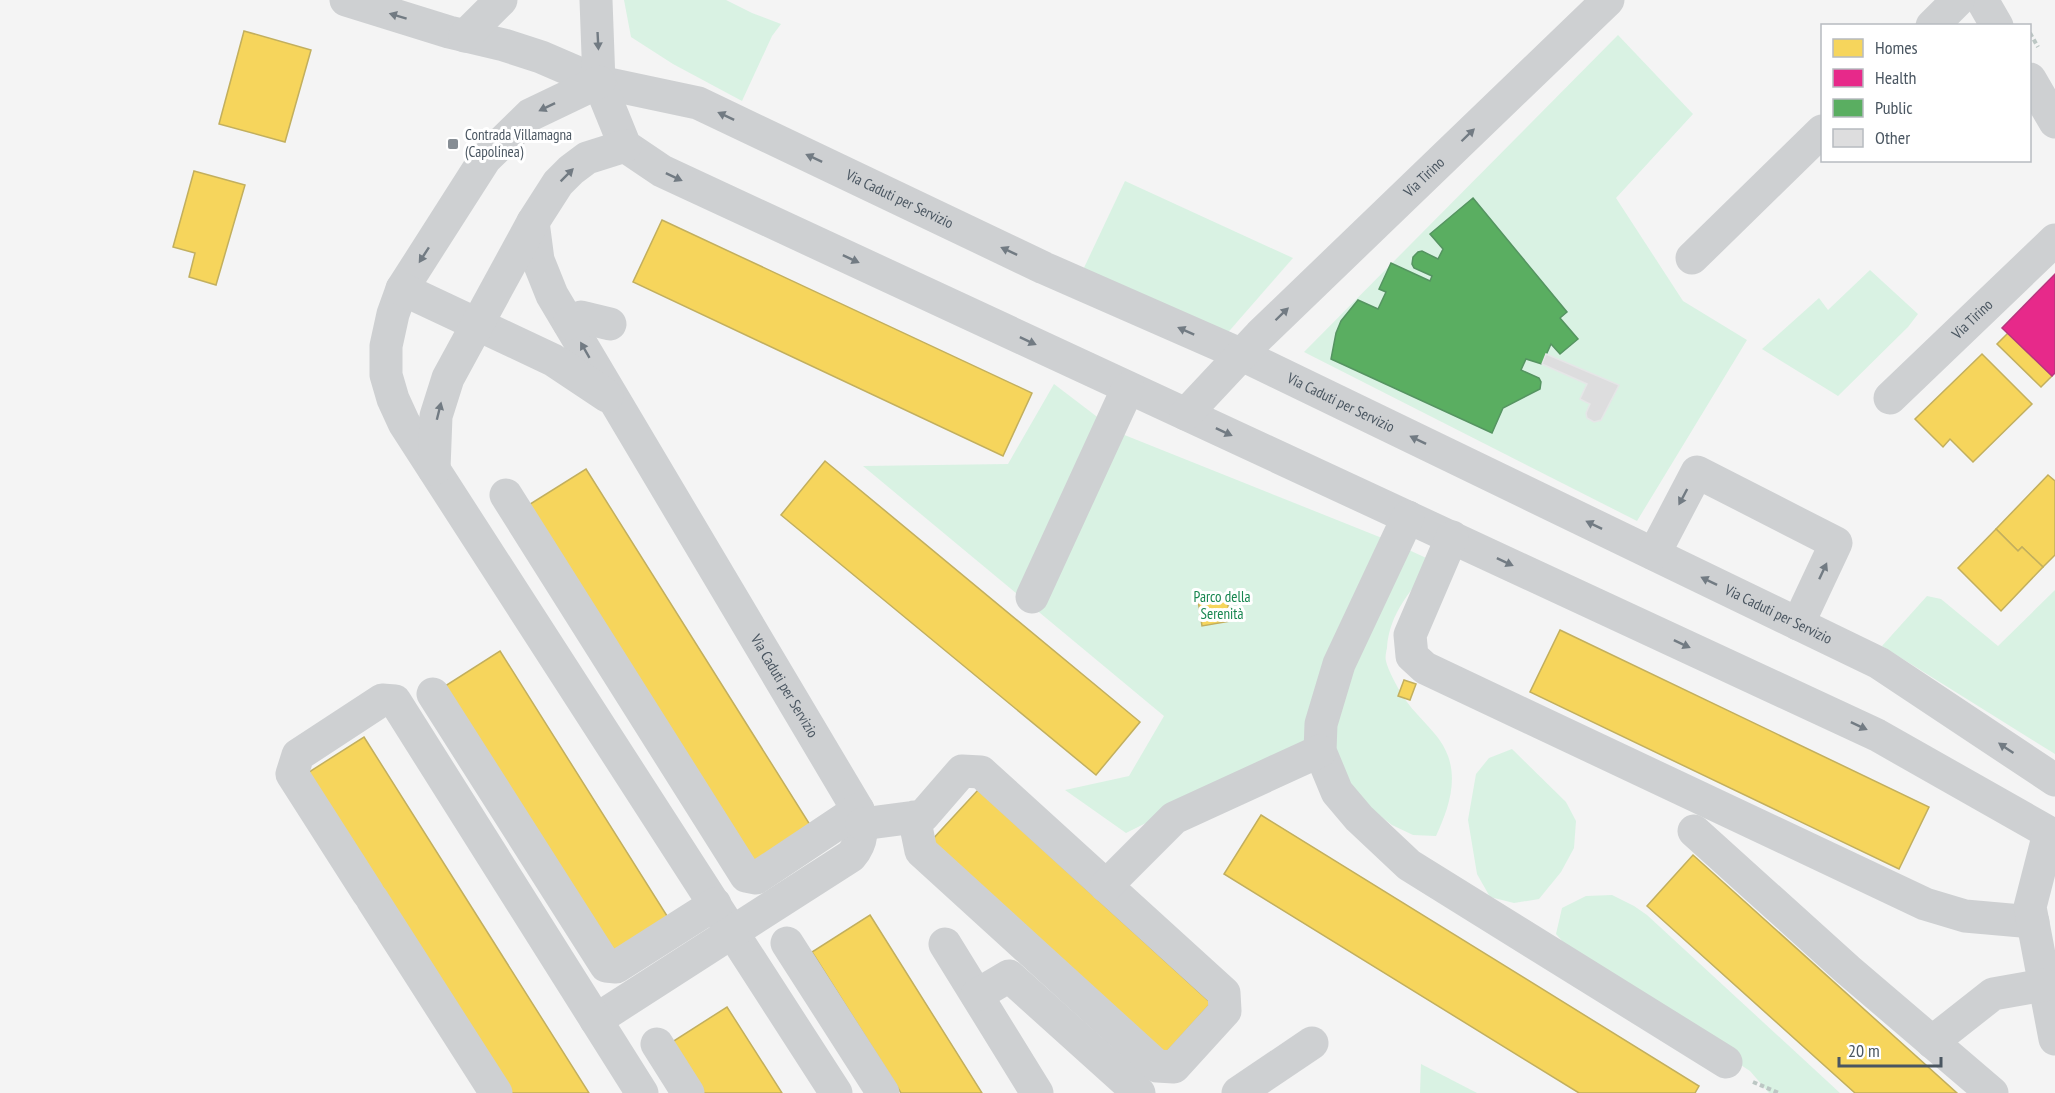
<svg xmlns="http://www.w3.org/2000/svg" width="2055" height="1093" font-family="'PT Sans Narrow',sans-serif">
<rect width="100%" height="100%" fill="#f4f4f4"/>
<!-- green -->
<g fill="#d9f2e3">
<polygon points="624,0 726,0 752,13 781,24 772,36 742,101 673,64 631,37"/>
<polygon points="1618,35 1693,114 1616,198 1683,301 1747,340 1637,521 1304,352"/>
<polygon points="1125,181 1293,258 1224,337 1082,272"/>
<polygon points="1870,270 1918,314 1908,327 1838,396 1762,349 1819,298 1828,310"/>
<path d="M1054,384l63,48 270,108 48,22c-22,25 -46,51 -48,86 -1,4 -2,10 -1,13 2,10 15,33 21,41 13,18 34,33 41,54 10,27 -1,56 -12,80l-23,-1 -21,-10 -98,-76 -168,84 -61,-43 64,-14 35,-60 -301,-250 145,-2z"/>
<polygon points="2055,590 2055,754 1882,646 1927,596 1941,599 1998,646"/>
<polygon points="1512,749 1566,802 1576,821 1574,848 1561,872 1539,899 1514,903 1490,897 1477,874 1468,820 1476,774 1489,758"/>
<polygon points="1612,895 1634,906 1647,915 1840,1093 1769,1093 1750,1071 1577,958 1556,934 1562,908 1586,896"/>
<polygon points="1421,1064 1477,1093 1420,1093"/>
</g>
<!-- homes -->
<g fill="#f6d55c" stroke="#c2af5e" stroke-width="1.5">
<polygon points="244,31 311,50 285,142 219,124"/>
<polygon points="194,171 245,185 216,285 189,277 195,253 173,247"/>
<polygon points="662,220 1032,393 1003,456 633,282"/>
<polygon points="2008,333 2052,376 2041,387 1997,344"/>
<polygon points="1982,354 2032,404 1973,462 1950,439 1943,447 1915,419"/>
<polygon points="825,461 1140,722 1096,775 781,515"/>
<polygon points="586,469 812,828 754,865 527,506"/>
<polygon points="2048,475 2055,481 2055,555 2043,567 2022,547 2018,551 1996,529"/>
<polygon points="1996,529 2018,551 2022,547 2043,567 2001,611 1958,568"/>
<polygon points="1226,595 1231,621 1202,626 1198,600"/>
<polygon points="1560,630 1929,807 1899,869 1530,692"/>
<polygon points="500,651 669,919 611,956 442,688"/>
<polygon points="1404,680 1416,684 1410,700 1398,696"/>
<polygon points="364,737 589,1093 508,1093 306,774"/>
<polygon points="978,790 1211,1003 1165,1054 931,841"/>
<polygon points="1261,815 1699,1086 1695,1093 1579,1093 1224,874"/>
<polygon points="1693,855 1957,1093 1855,1093 1647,906"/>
<polygon points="870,915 982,1093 901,1093 812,952"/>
<polygon points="727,1007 782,1093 700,1093 669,1044"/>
</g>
<!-- health -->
<polygon fill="#e7298a" stroke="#b8367e" stroke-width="1.5" points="2055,274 2055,373 2052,376 2002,328"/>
<!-- public -->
<polygon fill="#5aae61" stroke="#559461" stroke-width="1.5" points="1473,198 1567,312 1560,318 1578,339 1560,354 1551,344 1542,364 1526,359 1521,370 1539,378 1541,382 1540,389 1503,408 1492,433 1331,359 1336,333 1341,321 1358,300 1378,309 1386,292 1379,289 1391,263 1430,281 1432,276 1414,268 1412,264 1413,257 1418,252 1422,251 1438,259 1443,249 1430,234"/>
<!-- building -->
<polygon fill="#ddddde" stroke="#e5e6e7" stroke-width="1.5" points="1546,354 1619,385 1601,420 1594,422 1587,418 1586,413 1590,404 1580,399 1587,384 1542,364"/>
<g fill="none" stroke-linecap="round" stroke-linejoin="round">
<!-- path -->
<g stroke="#bcc7c4" stroke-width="4" stroke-dasharray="4.5 3" stroke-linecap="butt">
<polyline points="2030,33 2038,47"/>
<polyline points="1753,1082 1779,1093"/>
</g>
<!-- minor -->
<g stroke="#ced0d2" stroke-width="33">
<path id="s1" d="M346,0l103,32 55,13 37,12 58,25 99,21 346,165 196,86 639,309 176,117"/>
<polyline points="596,0 599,82 625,146 662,171 1877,735 2055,836"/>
<polyline points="1982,0 1997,26"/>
<polyline points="1932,26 1958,0"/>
<polyline points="465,36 501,0"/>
<polyline points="2030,79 2055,122"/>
<polyline points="599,82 530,115 485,159 402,289 393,314 386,346 386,375 393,399 404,423 836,1093"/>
<path id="s2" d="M533,222l5,38 14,35 306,515c5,18 5,32 -7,46l-255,164"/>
<polyline points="1692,258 1822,131"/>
<polyline points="402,289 553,360 607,396"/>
<polyline points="569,323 581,317 610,324"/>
<path id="s3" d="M1890,398l165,-158"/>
<path id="s4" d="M1186,414l74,-79 348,-335"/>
<polyline points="434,469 436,416 448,378 533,222 558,183 571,170 587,158 625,146"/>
<polyline points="506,495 746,876 756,878 858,810"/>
<polyline points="1408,517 1339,664 1321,724 1320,751 1337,792 1359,818 1409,865 1726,1062"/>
<polyline points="1452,537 1410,635 1412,656 1425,668 1925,904 1965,916 2033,922"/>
<polyline points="1654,554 1697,472 1836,543 1798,624"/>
<polyline points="1032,597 1128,388"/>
<polyline points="433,694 606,966 616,967 715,904"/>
<polyline points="862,824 923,816 962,771 981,772 1224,993 1225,1011 1174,1067 1157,1066 921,851 914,817"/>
<polyline points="1694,831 1848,970 1992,1093"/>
<polyline points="2049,833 2030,907 2055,1039"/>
<polyline points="1106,886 1174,818 1320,751"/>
<polyline points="368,893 292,774 298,755 382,700 395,701 642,1093"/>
<polyline points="372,899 496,1093"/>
<polyline points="787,943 883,1093"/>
<polyline points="945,944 1037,1093"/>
<polyline points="977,995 1009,976 1139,1093"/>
<polyline points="1932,1042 1993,994 2044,985"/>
<polyline points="657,1044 688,1093"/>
<polyline points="1238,1093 1312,1043"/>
</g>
</g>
<!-- one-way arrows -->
<defs><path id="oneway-solid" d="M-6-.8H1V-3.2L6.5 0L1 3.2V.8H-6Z" transform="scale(1.5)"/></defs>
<g fill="#727b83">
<use href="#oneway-solid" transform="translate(398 16) rotate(-163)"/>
<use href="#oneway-solid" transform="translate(598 41) rotate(87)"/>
<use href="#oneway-solid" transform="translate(547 107) rotate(154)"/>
<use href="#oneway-solid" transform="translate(726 116) rotate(-155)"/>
<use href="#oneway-solid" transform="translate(1468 135) rotate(-44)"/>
<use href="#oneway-solid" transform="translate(814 158) rotate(-155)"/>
<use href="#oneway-solid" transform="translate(567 175) rotate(-45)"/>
<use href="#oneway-solid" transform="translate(674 177) rotate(25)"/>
<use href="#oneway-solid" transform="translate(1009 251) rotate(-155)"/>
<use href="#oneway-solid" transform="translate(424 255) rotate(123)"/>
<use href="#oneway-solid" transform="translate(851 259) rotate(25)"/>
<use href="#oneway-solid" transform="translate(1282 314) rotate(-44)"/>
<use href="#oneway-solid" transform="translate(1186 331) rotate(-156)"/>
<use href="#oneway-solid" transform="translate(1028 341) rotate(25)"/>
<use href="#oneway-solid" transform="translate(585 350) rotate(-120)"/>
<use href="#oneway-solid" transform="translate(439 411) rotate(-76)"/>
<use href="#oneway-solid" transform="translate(1224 432) rotate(25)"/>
<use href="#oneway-solid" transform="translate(1418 440) rotate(-154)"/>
<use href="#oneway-solid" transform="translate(1683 497) rotate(118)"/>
<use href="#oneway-solid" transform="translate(1594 525) rotate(-154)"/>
<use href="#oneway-solid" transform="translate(1505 562) rotate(25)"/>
<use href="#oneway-solid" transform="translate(1823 571) rotate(-65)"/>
<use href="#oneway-solid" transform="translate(1709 581) rotate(-154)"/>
<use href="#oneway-solid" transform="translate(1682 644) rotate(25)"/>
<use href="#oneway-solid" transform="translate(1859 726) rotate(25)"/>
<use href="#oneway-solid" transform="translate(2006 748) rotate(-146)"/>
</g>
<!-- markers -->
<rect fill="#868d94" stroke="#fff" stroke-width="2" x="447" y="138" width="12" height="12" rx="3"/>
<g text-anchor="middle" stroke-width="6" stroke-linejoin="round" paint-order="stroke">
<!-- poi labels -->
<g font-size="15" fill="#4a5661" stroke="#fff" text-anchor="start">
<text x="465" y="140">Contrada Villamagna<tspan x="465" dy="17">(Capolinea)</tspan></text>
</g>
<!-- street labels -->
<g font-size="15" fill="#4a5661" stroke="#fff">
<text dy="5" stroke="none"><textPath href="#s4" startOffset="336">Via Tirino</textPath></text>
<text dy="5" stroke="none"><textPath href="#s1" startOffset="591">Via Caduti per Servizio</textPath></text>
<text dy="5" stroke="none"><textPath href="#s3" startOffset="114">Via Tirino</textPath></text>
<text dy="5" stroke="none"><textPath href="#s1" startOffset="1077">Via Caduti per Servizio</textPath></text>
<text dy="5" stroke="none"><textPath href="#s1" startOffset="1563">Via Caduti per Servizio</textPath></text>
<text dy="5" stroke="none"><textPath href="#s2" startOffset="531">Via Caduti per Servizio</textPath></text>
</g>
<!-- park labels -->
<g font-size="15" fill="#17864f" stroke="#fff">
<text x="1222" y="602">Parco della<tspan x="1222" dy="17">Serenità</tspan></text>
</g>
</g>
<!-- legend -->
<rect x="1821" y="24" width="210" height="138" fill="#ffffff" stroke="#b7bbc0" stroke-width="1.5"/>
<rect x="1833" y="39" width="30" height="18" fill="#f6d55c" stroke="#b7bbc0" stroke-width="1.5"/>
<text x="1875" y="54" font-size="18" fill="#4a5661">Homes</text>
<rect x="1833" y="69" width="30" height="18" fill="#e7298a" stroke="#b7bbc0" stroke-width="1.5"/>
<text x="1875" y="84" font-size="18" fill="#4a5661">Health</text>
<rect x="1833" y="99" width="30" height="18" fill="#5aae61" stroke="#b7bbc0" stroke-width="1.5"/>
<text x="1875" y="114" font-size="18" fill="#4a5661">Public</text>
<rect x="1833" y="129" width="30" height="18" fill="#ddddde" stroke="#b7bbc0" stroke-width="1.5"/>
<text x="1875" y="144" font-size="18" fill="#4a5661">Other</text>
<!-- scale -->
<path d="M1839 1057v9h102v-9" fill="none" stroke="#4a5661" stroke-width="3"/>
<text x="1848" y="1057" font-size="18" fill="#4a5661" stroke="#ffffff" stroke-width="4.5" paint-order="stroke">20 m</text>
</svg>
